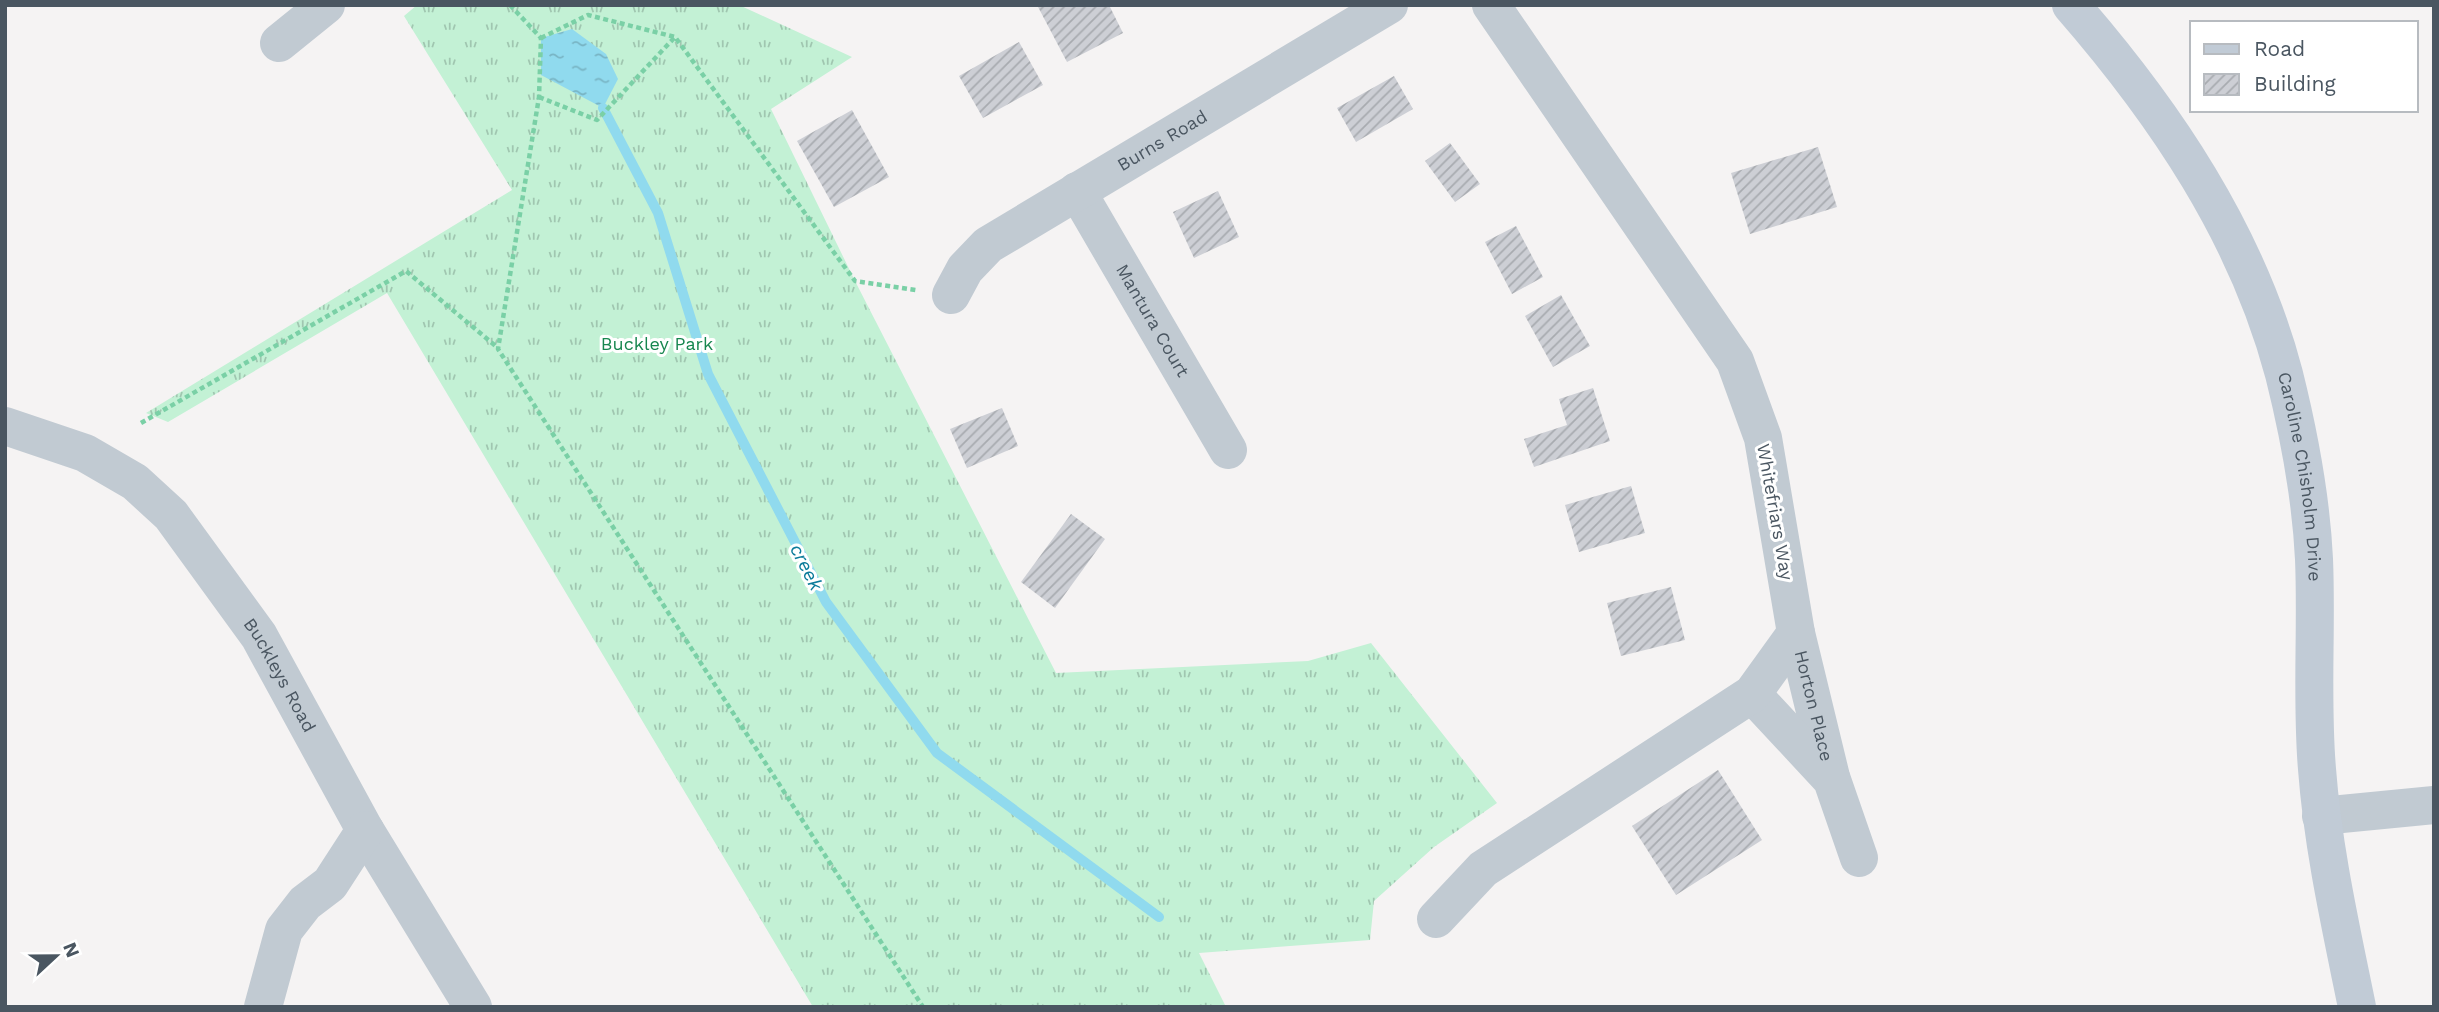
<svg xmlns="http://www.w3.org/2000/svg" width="2439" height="1012" font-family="'Work Sans',sans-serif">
<defs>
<pattern id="grass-tufts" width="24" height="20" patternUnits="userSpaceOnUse" patternTransform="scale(1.75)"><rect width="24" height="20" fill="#c3f1d5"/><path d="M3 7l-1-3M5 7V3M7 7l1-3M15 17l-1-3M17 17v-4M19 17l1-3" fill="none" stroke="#a0c6b0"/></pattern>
<pattern id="water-ripples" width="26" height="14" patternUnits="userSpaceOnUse" patternTransform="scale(1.75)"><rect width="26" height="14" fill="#90daee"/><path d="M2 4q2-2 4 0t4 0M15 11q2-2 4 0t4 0" fill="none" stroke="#78b4c4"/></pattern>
<pattern id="building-hatch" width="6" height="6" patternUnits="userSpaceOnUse" patternTransform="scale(1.75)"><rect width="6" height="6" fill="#cdcfd5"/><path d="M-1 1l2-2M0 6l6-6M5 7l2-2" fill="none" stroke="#a8abb0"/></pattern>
</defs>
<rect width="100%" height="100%" fill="#f5f3f3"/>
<!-- grass -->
<polygon fill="url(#grass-tufts)" points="417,5 739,5 852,57 771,109 855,281 1056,673 1308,661 1371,643 1497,803 1434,847 1374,901 1370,940 1199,953 1226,1007 813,1007 387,293 168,422 146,413 512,190 404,16"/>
<!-- water -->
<polygon fill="url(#water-ripples)" points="572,29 606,54 618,79 603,108 541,75 541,38"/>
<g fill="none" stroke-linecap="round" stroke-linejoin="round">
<!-- stream -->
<polyline stroke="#90daee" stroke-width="10" points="603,108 658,213 708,374 826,602 937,753 1159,917"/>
</g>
<!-- building -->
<g fill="url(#building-hatch)">
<polygon points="1037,5 1109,5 1123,33 1067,62"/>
<polygon points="1019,42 1043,85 983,118 959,76"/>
<polygon points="1394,76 1413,109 1356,142 1337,108"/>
<polygon points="852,110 889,177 834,207 797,141"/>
<polygon points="1450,143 1480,184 1455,202 1425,161"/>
<polygon points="1818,147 1837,207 1750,234 1731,173"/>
<polygon points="1218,191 1239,237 1194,258 1173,212"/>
<polygon points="1516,226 1543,277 1512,294 1485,242"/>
<polygon points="1561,295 1590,346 1553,367 1525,316"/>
<polygon points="1593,388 1610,441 1534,467 1524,439 1567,425 1559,399"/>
<polygon points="1002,408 1018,446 967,468 950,429"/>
<polygon points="1631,486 1645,533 1579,552 1565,505"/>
<polygon points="1071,514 1105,539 1055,608 1021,582"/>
<polygon points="1671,587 1685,640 1621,656 1607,603"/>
<polygon points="1718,770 1762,840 1676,895 1632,826"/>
</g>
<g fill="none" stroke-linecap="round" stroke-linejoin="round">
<!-- path -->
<g stroke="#7ad0a6" stroke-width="4.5" stroke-dasharray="5 3.5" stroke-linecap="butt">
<polyline points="510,5 541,38 539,97 498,349 923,1007"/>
<polyline points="541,38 588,15 675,37"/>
<polyline points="539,97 597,120 675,37 855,281 916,290"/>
<polyline points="141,423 406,271 498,348"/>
</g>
<!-- minor -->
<g stroke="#c1cad2" stroke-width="38">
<polyline points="279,43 326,5"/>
<path id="s1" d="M1077,191l151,259"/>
<path id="s2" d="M951,295l14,-26 23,-24 401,-240"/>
<path id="s3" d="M5,426l80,27 50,29 36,33 88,121 106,194 108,177"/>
<path id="s4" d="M1796,633l35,144"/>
<polyline points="1752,694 1832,780 1859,858"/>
<polyline points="2321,816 2434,805"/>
<polyline points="1436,919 1483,869 1752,694 1796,633 1763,438 1735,361 1491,5"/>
<polyline points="263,1007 284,930 305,903 330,884 365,830"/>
</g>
<!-- secondary -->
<path stroke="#c1cbd6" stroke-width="38" id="s5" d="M2071,5c94,108 176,229 213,369 15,60 27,123 30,185 3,70 -3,140 3,210 6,80 24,159 40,238"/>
</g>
<g text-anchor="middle" stroke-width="6" stroke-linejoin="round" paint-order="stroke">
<!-- street labels -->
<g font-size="18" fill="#4a5661" stroke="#fff">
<text dy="6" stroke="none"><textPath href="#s2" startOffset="266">Burns Road</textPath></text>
<text dy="6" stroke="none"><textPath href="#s1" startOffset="150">Mantura Court</textPath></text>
<text dy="6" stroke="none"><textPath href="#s5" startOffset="534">Caroline Chisholm Drive</textPath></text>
<text transform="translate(1775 512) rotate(80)" y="6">Whitefriars Way</text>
<text dy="6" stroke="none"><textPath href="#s3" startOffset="385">Buckleys Road</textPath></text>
<text dy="6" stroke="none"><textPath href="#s4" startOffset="75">Horton Place</textPath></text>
</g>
<!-- park labels -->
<g font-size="18" fill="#17864f" stroke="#fff">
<text x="657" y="350">Buckley Park</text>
</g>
<!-- water labels -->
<g font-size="19" font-style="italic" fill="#0c7c9b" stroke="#fff">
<text transform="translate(807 567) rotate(63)" y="7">creek</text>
</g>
</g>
<!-- border -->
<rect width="2439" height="1012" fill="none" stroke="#4a5661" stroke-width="14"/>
<!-- legend -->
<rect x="2190" y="21" width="228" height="91" fill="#ffffff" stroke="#b7bbc0" stroke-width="2"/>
<rect x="2204" y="44" width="35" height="10" fill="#c1cbd6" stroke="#b7bbc0" stroke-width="2"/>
<text x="2254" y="56" font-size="21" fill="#4a5661">Road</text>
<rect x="2204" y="74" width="35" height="21" fill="url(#building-hatch)" stroke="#b7bbc0" stroke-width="2"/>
<text x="2254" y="91" font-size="21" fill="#4a5661">Building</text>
<!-- north arrow -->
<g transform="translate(56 956) rotate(68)" stroke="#ffffff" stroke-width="5" paint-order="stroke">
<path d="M0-5L12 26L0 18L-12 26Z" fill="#4a5661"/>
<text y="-10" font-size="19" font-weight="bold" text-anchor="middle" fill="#4a5661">N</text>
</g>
</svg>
